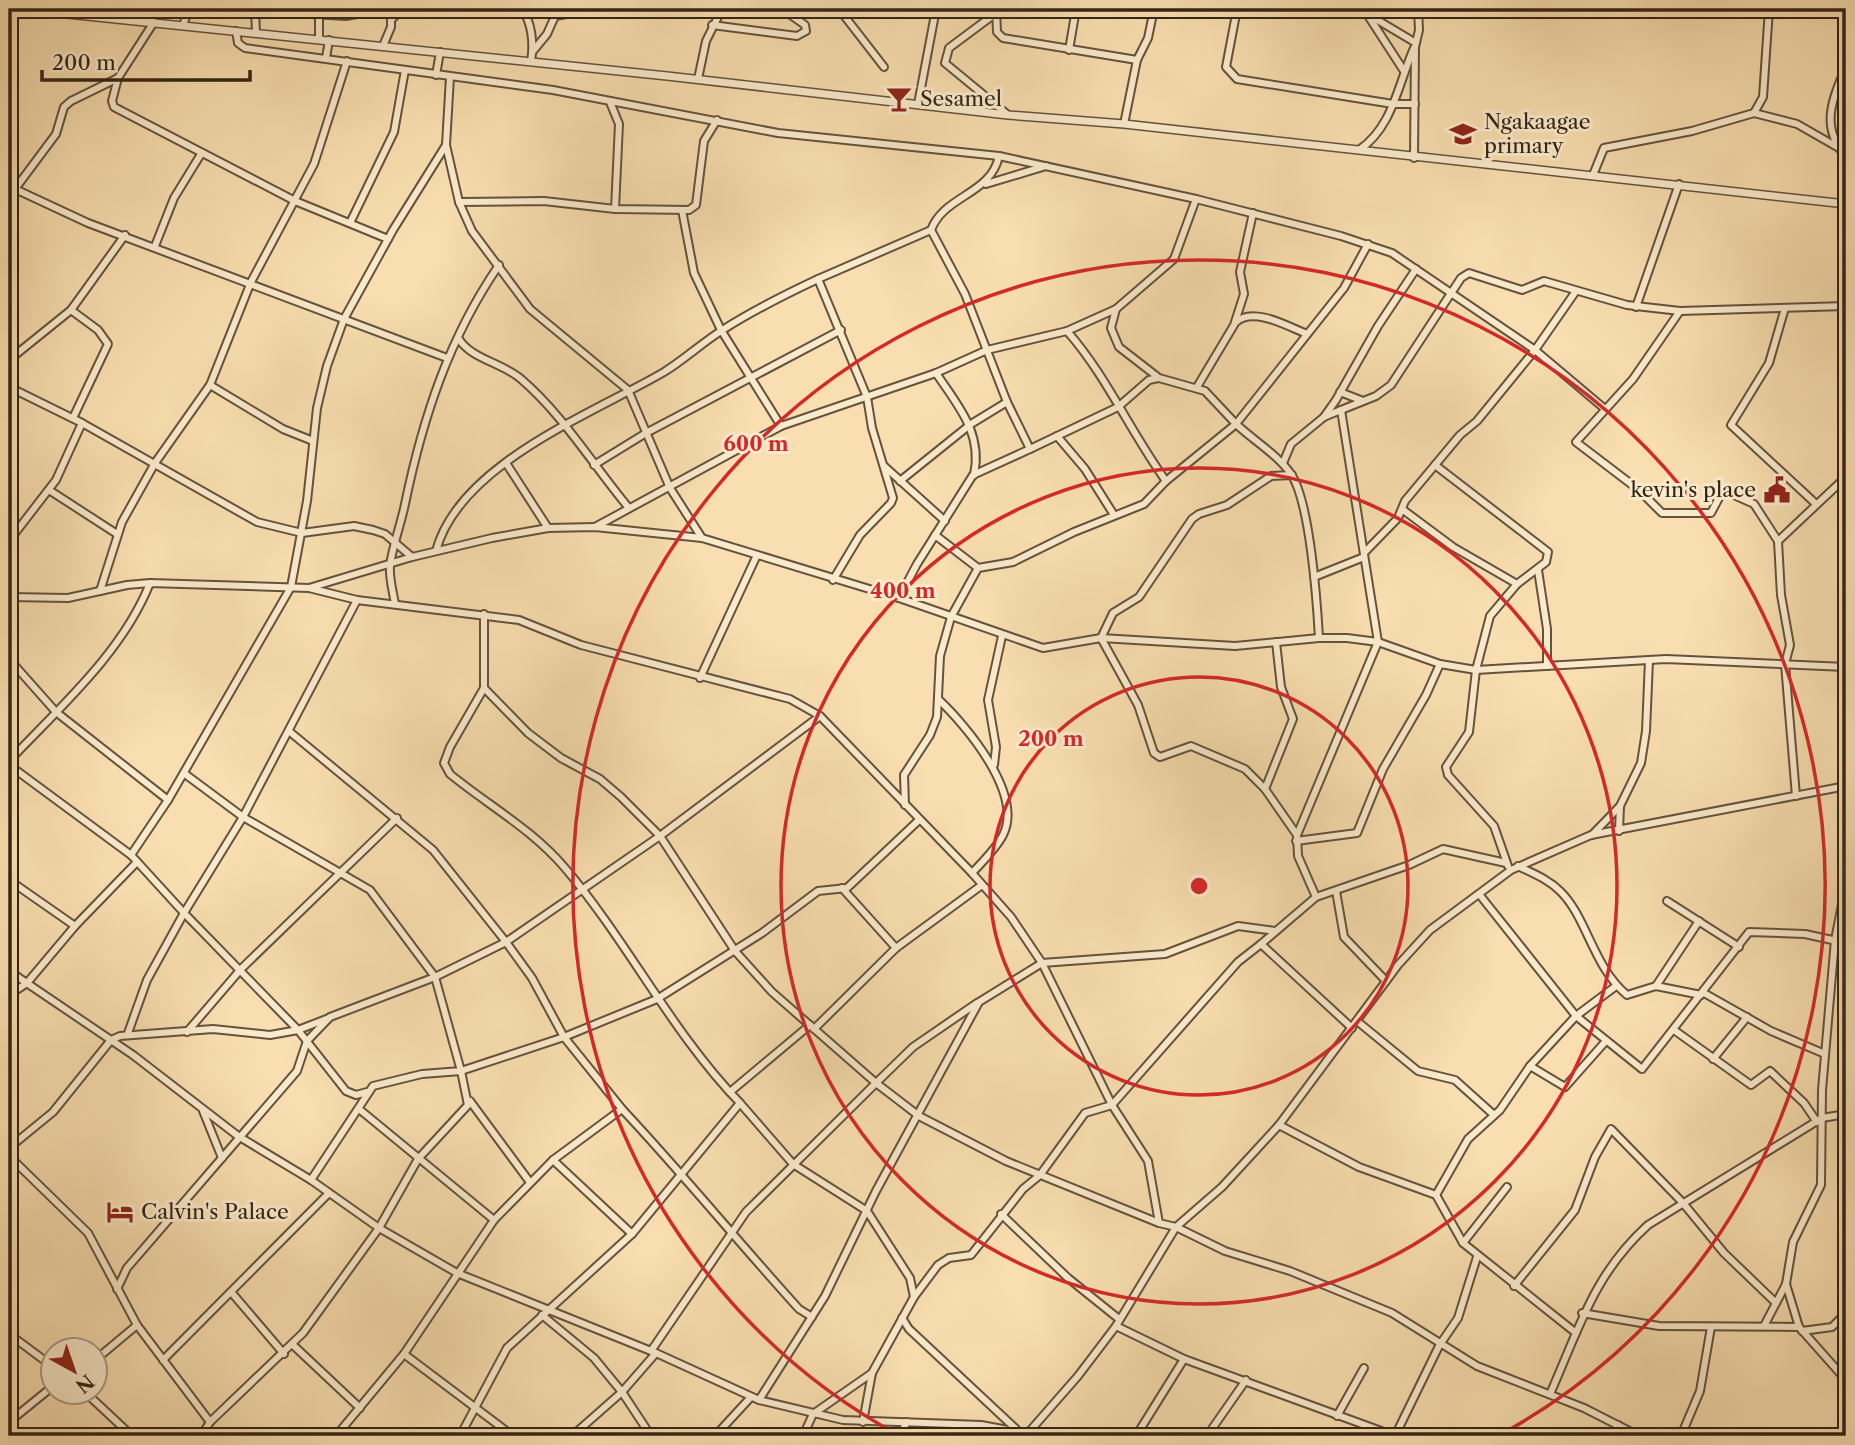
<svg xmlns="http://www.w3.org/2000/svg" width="1855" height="1445" font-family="'Libre Caslon Text',serif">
<rect width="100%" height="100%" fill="#f8deb0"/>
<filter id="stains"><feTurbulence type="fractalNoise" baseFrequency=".00286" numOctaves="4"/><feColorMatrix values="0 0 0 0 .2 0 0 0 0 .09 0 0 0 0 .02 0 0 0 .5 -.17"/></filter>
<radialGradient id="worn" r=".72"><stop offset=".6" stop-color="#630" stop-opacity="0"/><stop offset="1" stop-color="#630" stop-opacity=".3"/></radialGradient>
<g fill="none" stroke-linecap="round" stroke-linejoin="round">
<!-- minor casing -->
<g stroke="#65523c" stroke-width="10">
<g id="minor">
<polyline points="255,9 256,33"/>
<path d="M522,9c10,14 12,35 9,52"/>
<polyline points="839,9 884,67"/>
<polyline points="996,9 997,32 1003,38 1137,60 1148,38 1154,9"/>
<polyline points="1237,9 1226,67 1237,79 1393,104 1415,104"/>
<polyline points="1345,9 1367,14 1404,71"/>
<polyline points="256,11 346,16 385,9"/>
<polyline points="996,13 949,48 945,63 1007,114"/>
<polyline points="1369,15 1416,43"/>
<polyline points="391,20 402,9"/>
<polyline points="154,22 118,78 112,101 114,107 295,201 388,239"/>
<polyline points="183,25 189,9"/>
<polyline points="712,25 797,36 806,31 805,25 782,9"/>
<polyline points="236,31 238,43 245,48 553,90 778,133 999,156 1196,199 1341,236 1392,253 1535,350 1605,409"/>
<polyline points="319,39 319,15"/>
<polyline points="383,46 391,27 391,9"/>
<polyline points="1069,50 1076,9"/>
<polyline points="533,51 547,34 555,16 596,9"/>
<polyline points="326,58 329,40"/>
<path d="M1846,66c-13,33 -27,60 0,91"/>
<polyline points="436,75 440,52"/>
<polyline points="450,77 446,145 459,202 472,231 530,309 628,390 670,488 702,538"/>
<polyline points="118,78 71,101 64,107 56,134 15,189 88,223 447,358"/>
<polyline points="698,79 706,41 722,9"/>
<polyline points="610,102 619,124 615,209"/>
<polyline points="918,104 936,9"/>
<polyline points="1754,113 1797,124 1839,148"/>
<polyline points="1124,124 1137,60"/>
<path d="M1359,150c34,-23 39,-66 55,-102"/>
<polyline points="1414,158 1415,47 1419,30 1418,9"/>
<polyline points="1593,175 1604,148 1692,131 1754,113 1763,97 1769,9"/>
<polyline points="986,184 1046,166"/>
<polyline points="459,202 544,201 615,209 689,210 696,205 704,141 717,120"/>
<polyline points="350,223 394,132 405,70"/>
<polyline points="155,246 174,198 201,154"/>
<polyline points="818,279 931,230"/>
<polyline points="1636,307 1679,184"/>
<polyline points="1785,308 1769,363 1731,425 1815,503"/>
<polyline points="71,310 98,330 108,344 73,418"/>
<polyline points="1680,311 1633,379 1576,442 1639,490 1662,513 1711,513 1720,496 1727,492 1754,504 1778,541 1781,595 1790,645 1785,664 1796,796"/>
<path d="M1236,322c17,-16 53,5 71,12"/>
<path d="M1067,331c39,44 64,102 99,150"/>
<path d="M459,339c12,20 44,24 62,40 42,36 72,86 107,128"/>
<polyline points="9,360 71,310 125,235"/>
<path d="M936,373c22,33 47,60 38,102"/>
<polyline points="210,385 283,429 313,441"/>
<polyline points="9,387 82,423 257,522 302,533 354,526 373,530 385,534 412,557"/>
<polyline points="1197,387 1234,325 1244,294 1240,272 1253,213"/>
<polyline points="1340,392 1363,401"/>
<polyline points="1341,410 1376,396 1391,385 1461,278 1469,273 1522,290 1544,281 1627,305 1680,311 1846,306"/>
<polyline points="781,426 936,373 987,350 1067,331 1116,309 1174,259 1196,199"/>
<polyline points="1057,436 1085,469 1114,515"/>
<polyline points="1030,449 1118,407 1149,380 1158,378"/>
<polyline points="506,463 548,528"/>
<polyline points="1283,463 1291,444 1324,417 1336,400 1378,326 1416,269"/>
<polyline points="594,465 646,433 841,330"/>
<polyline points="884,466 945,521"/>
<polyline points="1292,475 1271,476 1227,505 1199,514 1192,519 1139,597 1113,613 1101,638 1138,705 1154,753 1160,757 1191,746 1245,769 1265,789 1297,835 1298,856 1316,897"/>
<polyline points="900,481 971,424 1007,402"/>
<polyline points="49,490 117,534"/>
<polyline points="1402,509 1453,547 1517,584 1546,562 1548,552 1435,465"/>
<polyline points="595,527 781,426 721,330 694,273 682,210"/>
<polyline points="935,535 978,568"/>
<polyline points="9,541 56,480 82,423"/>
<polyline points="1778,541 1846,477"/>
<path d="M436,551c23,-87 156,-137 228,-179 21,-13 39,-30 60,-43 30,-19 62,-35 94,-50l49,118 5,31 21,70 -2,5 -31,32 -27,45"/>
<polyline points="1364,553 1398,518 1405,501 1460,435 1477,421 1535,350 1576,291"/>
<polyline points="1538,570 1547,629 1547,666"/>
<polyline points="1314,577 1364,557"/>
<polyline points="309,588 357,600 519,620 581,645 790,699 820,716 972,873 1011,917 1042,963 1112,1105 1148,1161 1159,1223 1176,1227 1222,1187 1279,1125 1398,965 1430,930 1511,870 1591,835 1846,786"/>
<polyline points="100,591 122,522 155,463 210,385 251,282 314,164 347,61"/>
<polyline points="9,597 68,598 127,585 150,583 309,588 412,557 492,538 548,528 595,527 702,538 899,598 1043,648 1101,638 1235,646 1319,638 1347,638 1378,642 1440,664 1476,670 1666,659 1846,667"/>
<path d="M899,598l18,-34 56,-89 57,-26 -23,-47 -42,-108 -34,-64c13,-35 60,-35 68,-74"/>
<polyline points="357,600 243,817 184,913 298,1030 346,1091 356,1095 367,1092"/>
<path d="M395,604c-2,-12 -6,-26 -5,-38 1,-14 12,-46 15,-62 18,-87 44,-166 94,-239"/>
<path d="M1319,638c-2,-36 -9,-136 -28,-164 -13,-19 -38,-34 -55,-50l108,-136 24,-44"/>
<polyline points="9,659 56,712 168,800 291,587 307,501 317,408 327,366 344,319 393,230 446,145"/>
<polyline points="700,678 757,555"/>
<polyline points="484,688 528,733 561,758 600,779 621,797 660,836 735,951 772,992 876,1083 746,1212 651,1351"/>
<path d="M938,699c28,26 86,95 65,136 -7,14 -20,26 -31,38"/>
<path d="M9,761c50,-53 114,-109 141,-178"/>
<polyline points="9,765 131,855 168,800"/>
<polyline points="994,765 996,747 988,700 1002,636"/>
<polyline points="185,774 243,817 370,890 435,977 461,1071 422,1074 373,1086 311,1180"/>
<polyline points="1265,789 1293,719 1281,687 1276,642"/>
<polyline points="905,805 904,775 930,735 937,717 940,656 951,617 978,568 1013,562 1074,532 1144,504 1166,481 1236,424 1205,391 1159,378 1119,347 1111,328 1116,309"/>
<polyline points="1619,831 1620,806 1641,763 1646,731 1649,660"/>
<polyline points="1297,835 1378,642 1341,410 1324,417"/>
<polyline points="1592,835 1620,806"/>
<polyline points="1296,841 1357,833 1383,769 1426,695 1440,664"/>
<polyline points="1508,866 1494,826 1448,775 1446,767 1469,732 1476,670 1490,616 1517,584"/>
<path d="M1518,866c14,7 30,13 42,25 27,26 33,76 67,104l29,-9 45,9"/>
<polyline points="9,880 75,926 27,983 9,995"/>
<polyline points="842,888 896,948"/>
<polyline points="1336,891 1344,937 1386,981"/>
<polyline points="1479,894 1576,1016 1642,1069 1749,932 1805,934 1846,943"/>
<polyline points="1667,901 1739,947"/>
<polyline points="75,926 137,862"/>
<polyline points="9,971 133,1055 238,1136 311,1180 379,1228 457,1273 656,1353 759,1400 843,1420 981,1425 1041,1436"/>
<polyline points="1656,986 1699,921"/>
<polyline points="1704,993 1771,1031 1825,1054"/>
<polyline points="977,1003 913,1047 876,1083 919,1116 1006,1161 1159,1223"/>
<polyline points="1357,1021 1418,1071 1455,1080 1494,1115"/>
<polyline points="1352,1028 1261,944 1316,897 1409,865 1443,849 1506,863"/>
<polyline points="814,1029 896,948 982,885"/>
<polyline points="1674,1030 1751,1085 1770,1071 1804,1103 1817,1122"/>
<polyline points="187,1032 241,969 397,818"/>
<polyline points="128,1033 147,980 184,913 131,855"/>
<polyline points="1713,1059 1747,1017"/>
<polyline points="1530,1066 1565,1087 1605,1042"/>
<polyline points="730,1092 810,1025"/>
<polyline points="470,1101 529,1181"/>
<polyline points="740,1103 793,1164 867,1211 910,1278 914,1297"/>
<path d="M622,1109c61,65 117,134 177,200l13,8"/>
<polyline points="203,1111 222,1158"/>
<polyline points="1279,1125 1359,1167 1436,1195 1463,1243 1576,1333"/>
<polyline points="9,1148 53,1112 111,1040 120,1036 213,1029 270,1035 298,1030 329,1018"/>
<polyline points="9,1156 88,1233 137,1325 210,1422"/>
<polyline points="553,1160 632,1234"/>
<polyline points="1436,1195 1468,1139 1500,1110 1530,1066 1576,1016 1616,986"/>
<polyline points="1001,1214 1068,1278 1119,1319"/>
<polyline points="494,1220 553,1160 622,1109 564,1037 657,999 762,933 818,891 847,888 919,820"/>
<polyline points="1463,1243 1507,1187"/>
<polyline points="1786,1284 1799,1327 1846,1380"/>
<polyline points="1514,1286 1575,1210 1595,1157 1611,1129 1683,1203 1724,1253 1776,1303"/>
<polyline points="117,1289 127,1268 297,1071 307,1041 330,1017 435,977 506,942 433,850 290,732"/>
<polyline points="232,1293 284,1354"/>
<polyline points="1582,1313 1659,1326 1799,1327"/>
<polyline points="542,1315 594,1358 622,1392 651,1436"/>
<polyline points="902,1318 909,1329 1016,1429"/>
<polyline points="1116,1326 1184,1359 1395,1436"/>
<polyline points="1764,1326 1786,1284 1793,1242 1821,1185 1822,1090 1835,940 1846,884"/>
<polyline points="1802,1331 1832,1327 1846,1313"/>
<polyline points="9,1334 52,1366"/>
<polyline points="293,1345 360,1408"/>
<polyline points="404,1354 513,1436"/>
<polyline points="163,1360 329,1193"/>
<polyline points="94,1361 137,1325"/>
<polyline points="85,1392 132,1436"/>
<path d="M1550,1394c29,-65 43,-119 98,-169l174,-107 24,-4"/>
<polyline points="759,1400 825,1296 876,1191 979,1002 1042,963 1165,954 1238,926 1275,931"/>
<polyline points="1337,1416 1364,1368"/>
<polyline points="9,1422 52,1387"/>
<polyline points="863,1422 872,1373"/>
<polyline points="1029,1432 1078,1376 1116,1326 1176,1227 1225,1251 1290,1271 1392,1313 1477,1366 1584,1408 1639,1436"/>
<polyline points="201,1436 210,1422 303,1333 379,1228 418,1159 468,1105 461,1071 564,1037 532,978 506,942 660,836 820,716"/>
<polyline points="336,1436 404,1354 494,1220 359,1109"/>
<path d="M460,1436l47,-88 125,-114 108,-131c-68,-70 -112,-161 -175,-235 -33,-39 -76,-62 -115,-94l-6,-11 6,-16 34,-59v-74"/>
<polyline points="572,1436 622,1392 656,1353"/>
<polyline points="715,1436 751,1397"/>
<polyline points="803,1436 813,1414 872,1373 914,1297 938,1265 949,1258 971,1255 1023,1189 1040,1175 1085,1113 1112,1105 1238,962 1261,944"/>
<polyline points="899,1436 907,1422"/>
<polyline points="1136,1436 1184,1359"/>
<polyline points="1207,1436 1246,1380"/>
<polyline points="1395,1436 1439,1346 1458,1318 1477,1257"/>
<polyline points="1612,1436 1618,1425"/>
<polyline points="1681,1436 1700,1391 1711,1327"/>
</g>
</g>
<!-- tertiary casing -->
<g stroke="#65523c" stroke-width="10">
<polyline id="tertiary" points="19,9 667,76 1008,115 1124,124 1846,204"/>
</g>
<!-- minor -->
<use href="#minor" stroke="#faeacc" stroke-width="6"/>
<!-- tertiary -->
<use href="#tertiary" stroke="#faeacc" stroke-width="7"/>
</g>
<!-- distance rings -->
<g fill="none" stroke="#d62828" stroke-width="3.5">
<circle cx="1199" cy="886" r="209"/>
<circle cx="1199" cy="886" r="418"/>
<path d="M900 1436A626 626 0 1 1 1498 1436"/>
</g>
<!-- icons -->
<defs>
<g id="bar-bare" transform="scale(2.1)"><path d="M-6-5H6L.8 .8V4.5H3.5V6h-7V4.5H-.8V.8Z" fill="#8f2418" stroke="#faeacc" stroke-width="2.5" paint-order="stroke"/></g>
<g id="school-bare" transform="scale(2.1)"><path d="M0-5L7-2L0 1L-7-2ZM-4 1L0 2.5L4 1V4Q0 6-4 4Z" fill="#8f2418" stroke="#faeacc" stroke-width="2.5" paint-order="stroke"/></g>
<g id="civic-bare" transform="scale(2.1)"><path d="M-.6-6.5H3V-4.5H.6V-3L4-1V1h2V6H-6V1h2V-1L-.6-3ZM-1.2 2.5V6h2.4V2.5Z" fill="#8f2418" stroke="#faeacc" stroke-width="2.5" paint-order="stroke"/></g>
<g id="hotel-bare" transform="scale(2.1)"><path d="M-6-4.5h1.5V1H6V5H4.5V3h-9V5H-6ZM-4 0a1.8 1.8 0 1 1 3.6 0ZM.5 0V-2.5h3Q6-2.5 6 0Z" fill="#8f2418" stroke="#faeacc" stroke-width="2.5" paint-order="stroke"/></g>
</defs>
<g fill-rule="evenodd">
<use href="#bar-bare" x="899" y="99"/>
<use href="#school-bare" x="1463" y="134"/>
<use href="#civic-bare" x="1777" y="490"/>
<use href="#hotel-bare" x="120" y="1212"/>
</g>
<g text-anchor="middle" stroke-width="6" stroke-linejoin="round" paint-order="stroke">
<!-- poi labels -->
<g font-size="21" fill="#342415" stroke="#faeacc" text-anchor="start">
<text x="920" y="106">Sesamel</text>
<text x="1484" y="129">Ngakaagae<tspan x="1484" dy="24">primary</tspan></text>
<text x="1756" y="497" text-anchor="end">kevin's place</text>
<text x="141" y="1219">Calvin's Palace</text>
</g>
</g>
<circle cx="1199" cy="886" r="10" fill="#d62828" stroke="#faeacc" stroke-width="3.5"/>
<g font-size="21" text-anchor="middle" font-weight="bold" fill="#d62828" stroke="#faeacc" stroke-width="6" stroke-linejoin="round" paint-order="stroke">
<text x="756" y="451">600 m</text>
<text x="903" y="598">400 m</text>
<text x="1051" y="746">200 m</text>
</g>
<!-- margin -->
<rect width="1855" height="1445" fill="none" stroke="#f8deb0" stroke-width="35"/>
<rect x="10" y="10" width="1834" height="1424" fill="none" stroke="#342415" stroke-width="3.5"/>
<rect x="18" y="18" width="1820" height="1410" fill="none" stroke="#342415" stroke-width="2"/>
<!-- north arrow -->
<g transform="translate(74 1371) rotate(140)"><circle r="33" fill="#faeacc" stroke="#ab9b83" stroke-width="2"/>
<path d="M0-5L12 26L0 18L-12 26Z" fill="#8f2418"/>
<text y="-10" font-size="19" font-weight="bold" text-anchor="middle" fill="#342415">N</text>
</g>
<!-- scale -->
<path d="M42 70v10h208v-10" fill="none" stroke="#342415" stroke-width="3.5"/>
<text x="52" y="70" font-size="21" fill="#342415" stroke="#faeacc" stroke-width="5" paint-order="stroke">200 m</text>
<rect width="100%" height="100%" filter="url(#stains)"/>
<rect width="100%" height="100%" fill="url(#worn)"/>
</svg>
